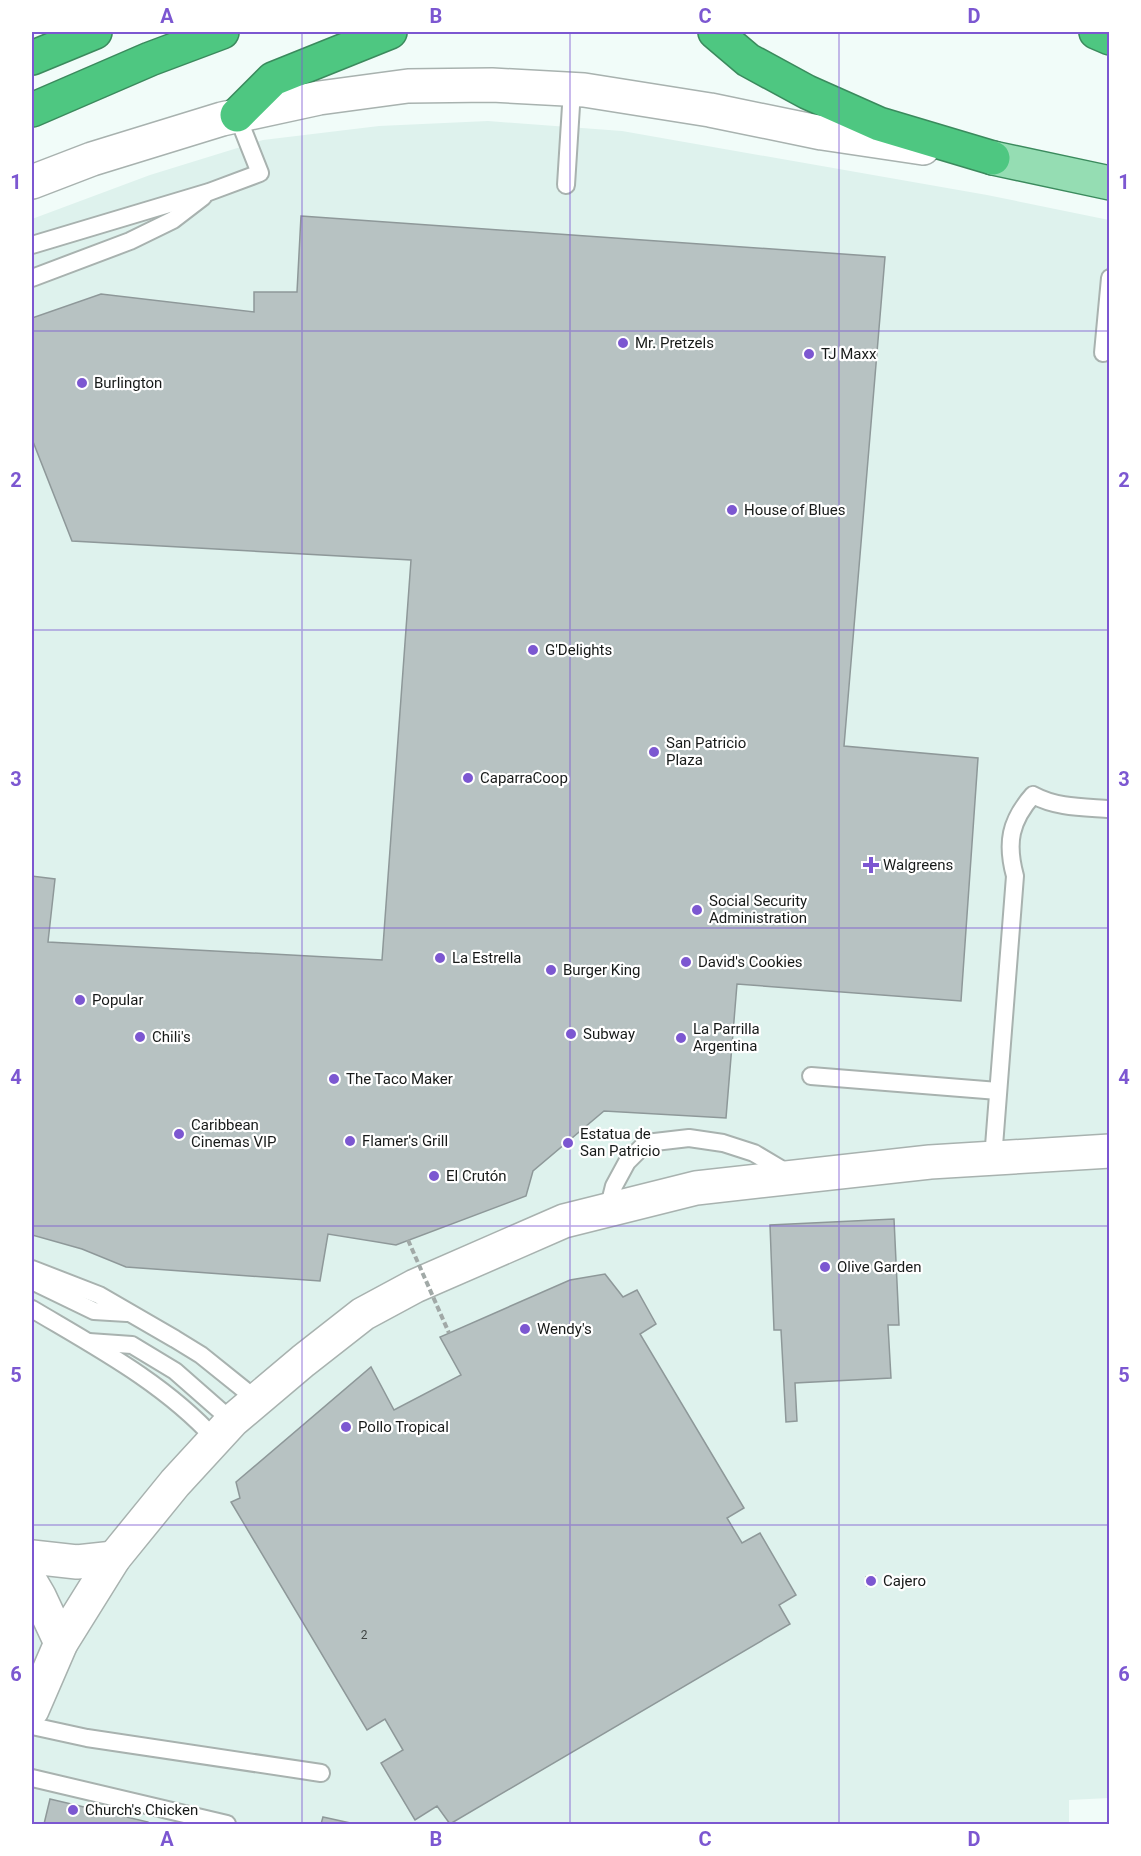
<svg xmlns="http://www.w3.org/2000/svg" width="1141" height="1856" font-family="Roboto,sans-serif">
<rect width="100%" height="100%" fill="#f1fcf9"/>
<!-- built -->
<polygon fill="#def2ed" points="488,121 622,131 987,195 1109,220 1109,1798 1069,1800 1069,1824 32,1824 32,219 150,175 263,140 379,126"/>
<!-- building -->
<g fill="#b7c2c2" stroke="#8e9899" stroke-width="1.5">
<polygon points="301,216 885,257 844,746 978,758 961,1001 737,984 726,1118 604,1111 533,1171 526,1196 396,1245 328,1234 320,1281 126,1267 82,1249 32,1235 32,876 55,879 48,942 382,960 411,560 72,541 32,439 32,318 101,294 254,312 254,292 297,292"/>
<polygon points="894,1219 899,1325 888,1325 891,1378 795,1383 797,1421 786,1422 781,1330 774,1330 770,1225"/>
<polygon points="605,1274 623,1297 637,1290 656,1324 640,1334 744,1508 727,1518 742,1543 760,1533 796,1595 779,1605 790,1624 450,1824 437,1806 415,1820 381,1763 403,1750 385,1719 367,1730 231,1502 240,1498 236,1482 371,1367 394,1410 461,1375 440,1337 570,1280"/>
<polygon points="875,1576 875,1585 867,1586 866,1577"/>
<polygon points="50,1799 148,1822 148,1824 44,1824"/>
<polygon points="323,1817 355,1824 321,1824"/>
</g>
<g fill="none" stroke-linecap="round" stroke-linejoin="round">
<!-- lane casing -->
<g stroke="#a8b2af" stroke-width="20">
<g id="lane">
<polyline points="566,185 572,90"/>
<polyline points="32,245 209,192 260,173 237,115"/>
<polyline points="32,278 130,241 173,220 203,197"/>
<polyline points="1103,353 1110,278"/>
<polyline points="811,1076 998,1091"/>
<path d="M993,1159l22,-283c-9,-33 -5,-55 18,-81 24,13 50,12 77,14"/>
<polyline points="608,1210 614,1186 627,1162 646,1143 689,1138 723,1143 754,1153 791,1175"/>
<polyline points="32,1269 99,1295 175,1339 201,1355 257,1400"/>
<polyline points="32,1281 94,1311 127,1313"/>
<path d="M32,1309c64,38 132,74 183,130"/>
<polyline points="89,1342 132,1345 175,1371 232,1421"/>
<polyline points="32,1726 87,1738 321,1773"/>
<polyline points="32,1778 227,1824"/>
</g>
</g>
<!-- secondary casing -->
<g stroke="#a8b2af" stroke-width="36">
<g id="secondary">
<polyline points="32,182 92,159 222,119 319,98 408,86 492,85 584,90 710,110 822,133 923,148"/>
<polyline points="32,1557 77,1562 114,1558"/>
<polyline points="32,1584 39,1596 61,1643"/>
<polyline points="32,1710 61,1643 114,1558 175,1483 232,1421 303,1361 363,1314 415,1286 564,1221 696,1188 930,1162 1110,1151"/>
</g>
</g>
<!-- primary casing -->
<g stroke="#3b8a5d" stroke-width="36">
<polyline id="primary" points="993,158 1110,183"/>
</g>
<!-- highway casing -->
<g stroke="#3b8a5d" stroke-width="36">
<g id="highway">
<polyline points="715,32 748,60 807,92 879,124 993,158"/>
<polyline points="1096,32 1110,38"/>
<polyline points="32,58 95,32"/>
<polyline points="32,110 150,59 222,32"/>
<polyline points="237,115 273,79 390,32"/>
</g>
</g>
<!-- lane -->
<use href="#lane" stroke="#fff" stroke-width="16"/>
<!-- secondary -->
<use href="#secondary" stroke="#fff" stroke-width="33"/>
<!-- primary -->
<use href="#primary" stroke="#95ddb3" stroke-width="33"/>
<!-- highway -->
<use href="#highway" stroke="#4ec781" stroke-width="33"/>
<!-- path-bridge -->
<polyline stroke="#a1a9a7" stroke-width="4" stroke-dasharray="6 3" stroke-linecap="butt" points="408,1240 449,1333"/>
</g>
<!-- grid -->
<path fill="none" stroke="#7c57d1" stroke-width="1.5" stroke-opacity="0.55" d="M302,32v1792M570,32v1792M839,32v1792M32,331h1078M32,630h1078M32,928h1078M32,1226h1078M32,1525h1078"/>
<!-- markers -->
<g fill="#7c57d1" stroke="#fff" stroke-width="2">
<circle cx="623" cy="343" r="6"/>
<circle cx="809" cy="354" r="6"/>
<circle cx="82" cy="383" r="6"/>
<circle cx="732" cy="510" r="6"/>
<circle cx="533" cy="650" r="6"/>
<circle cx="654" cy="752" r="6"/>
<circle cx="468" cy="778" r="6"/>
<path d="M868 856h6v6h6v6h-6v6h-6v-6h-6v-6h6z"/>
<circle cx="697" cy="910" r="6"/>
<circle cx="440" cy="958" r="6"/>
<circle cx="686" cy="962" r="6"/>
<circle cx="551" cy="970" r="6"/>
<circle cx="80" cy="1000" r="6"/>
<circle cx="571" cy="1034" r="6"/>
<circle cx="140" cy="1037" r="6"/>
<circle cx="681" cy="1038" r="6"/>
<circle cx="334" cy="1079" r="6"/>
<circle cx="179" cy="1134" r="6"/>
<circle cx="350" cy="1141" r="6"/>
<circle cx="568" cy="1143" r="6"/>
<circle cx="434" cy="1176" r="6"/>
<circle cx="825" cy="1267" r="6"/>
<circle cx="525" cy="1329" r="6"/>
<circle cx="346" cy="1427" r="6"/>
<circle cx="871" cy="1581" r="6"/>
<circle cx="73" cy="1810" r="6"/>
</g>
<g text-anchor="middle" stroke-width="4.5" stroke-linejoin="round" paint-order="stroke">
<!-- number labels -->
<g font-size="12" fill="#3f4443">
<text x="364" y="1639">2</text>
</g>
<!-- poi labels -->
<g font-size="15" fill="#171a19" stroke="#fff" text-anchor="start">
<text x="635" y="348">Mr. Pretzels</text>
<text x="821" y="359">TJ Maxx</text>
<text x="94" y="388">Burlington</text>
<text x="744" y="515">House of Blues</text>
<text x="545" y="655">G'Delights</text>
<text x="666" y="748">San Patricio<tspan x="666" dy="17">Plaza</tspan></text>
<text x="480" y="783">CaparraCoop</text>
<text x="883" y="870">Walgreens</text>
<text x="709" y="906">Social Security<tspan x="709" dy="17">Administration</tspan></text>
<text x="452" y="963">La Estrella</text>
<text x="698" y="967">David's Cookies</text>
<text x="563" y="975">Burger King</text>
<text x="92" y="1005">Popular</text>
<text x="693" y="1034">La Parrilla<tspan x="693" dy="17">Argentina</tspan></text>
<text x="583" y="1039">Subway</text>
<text x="152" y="1042">Chili's</text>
<text x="346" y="1084">The Taco Maker</text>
<text x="191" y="1130">Caribbean<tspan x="191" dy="17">Cinemas VIP</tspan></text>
<text x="580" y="1139">Estatua de<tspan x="580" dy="17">San Patricio</tspan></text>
<text x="362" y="1146">Flamer's Grill</text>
<text x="446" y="1181">El Crutón</text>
<text x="837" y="1272">Olive Garden</text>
<text x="537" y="1334">Wendy's</text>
<text x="358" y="1432">Pollo Tropical</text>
<text x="883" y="1586">Cajero</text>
<text x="85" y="1815">Church's Chicken</text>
</g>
</g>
<!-- border -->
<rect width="1141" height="1856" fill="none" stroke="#ffffff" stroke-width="66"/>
<rect x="33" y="33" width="1075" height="1790" fill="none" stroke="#7c57d1" stroke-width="2"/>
<g font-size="20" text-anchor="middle" font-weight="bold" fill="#7c57d1">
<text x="167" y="23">A</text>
<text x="436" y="23">B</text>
<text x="705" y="23">C</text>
<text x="974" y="23">D</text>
<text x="16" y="189">1</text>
<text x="1124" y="189">1</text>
<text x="16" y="487">2</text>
<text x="1124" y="487">2</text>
<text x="16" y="786">3</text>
<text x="1124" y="786">3</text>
<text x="16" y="1084">4</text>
<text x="1124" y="1084">4</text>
<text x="16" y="1382">5</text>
<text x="1124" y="1382">5</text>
<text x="16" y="1681">6</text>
<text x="1124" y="1681">6</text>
<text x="167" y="1846">A</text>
<text x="436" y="1846">B</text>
<text x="705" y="1846">C</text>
<text x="974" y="1846">D</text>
</g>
</svg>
